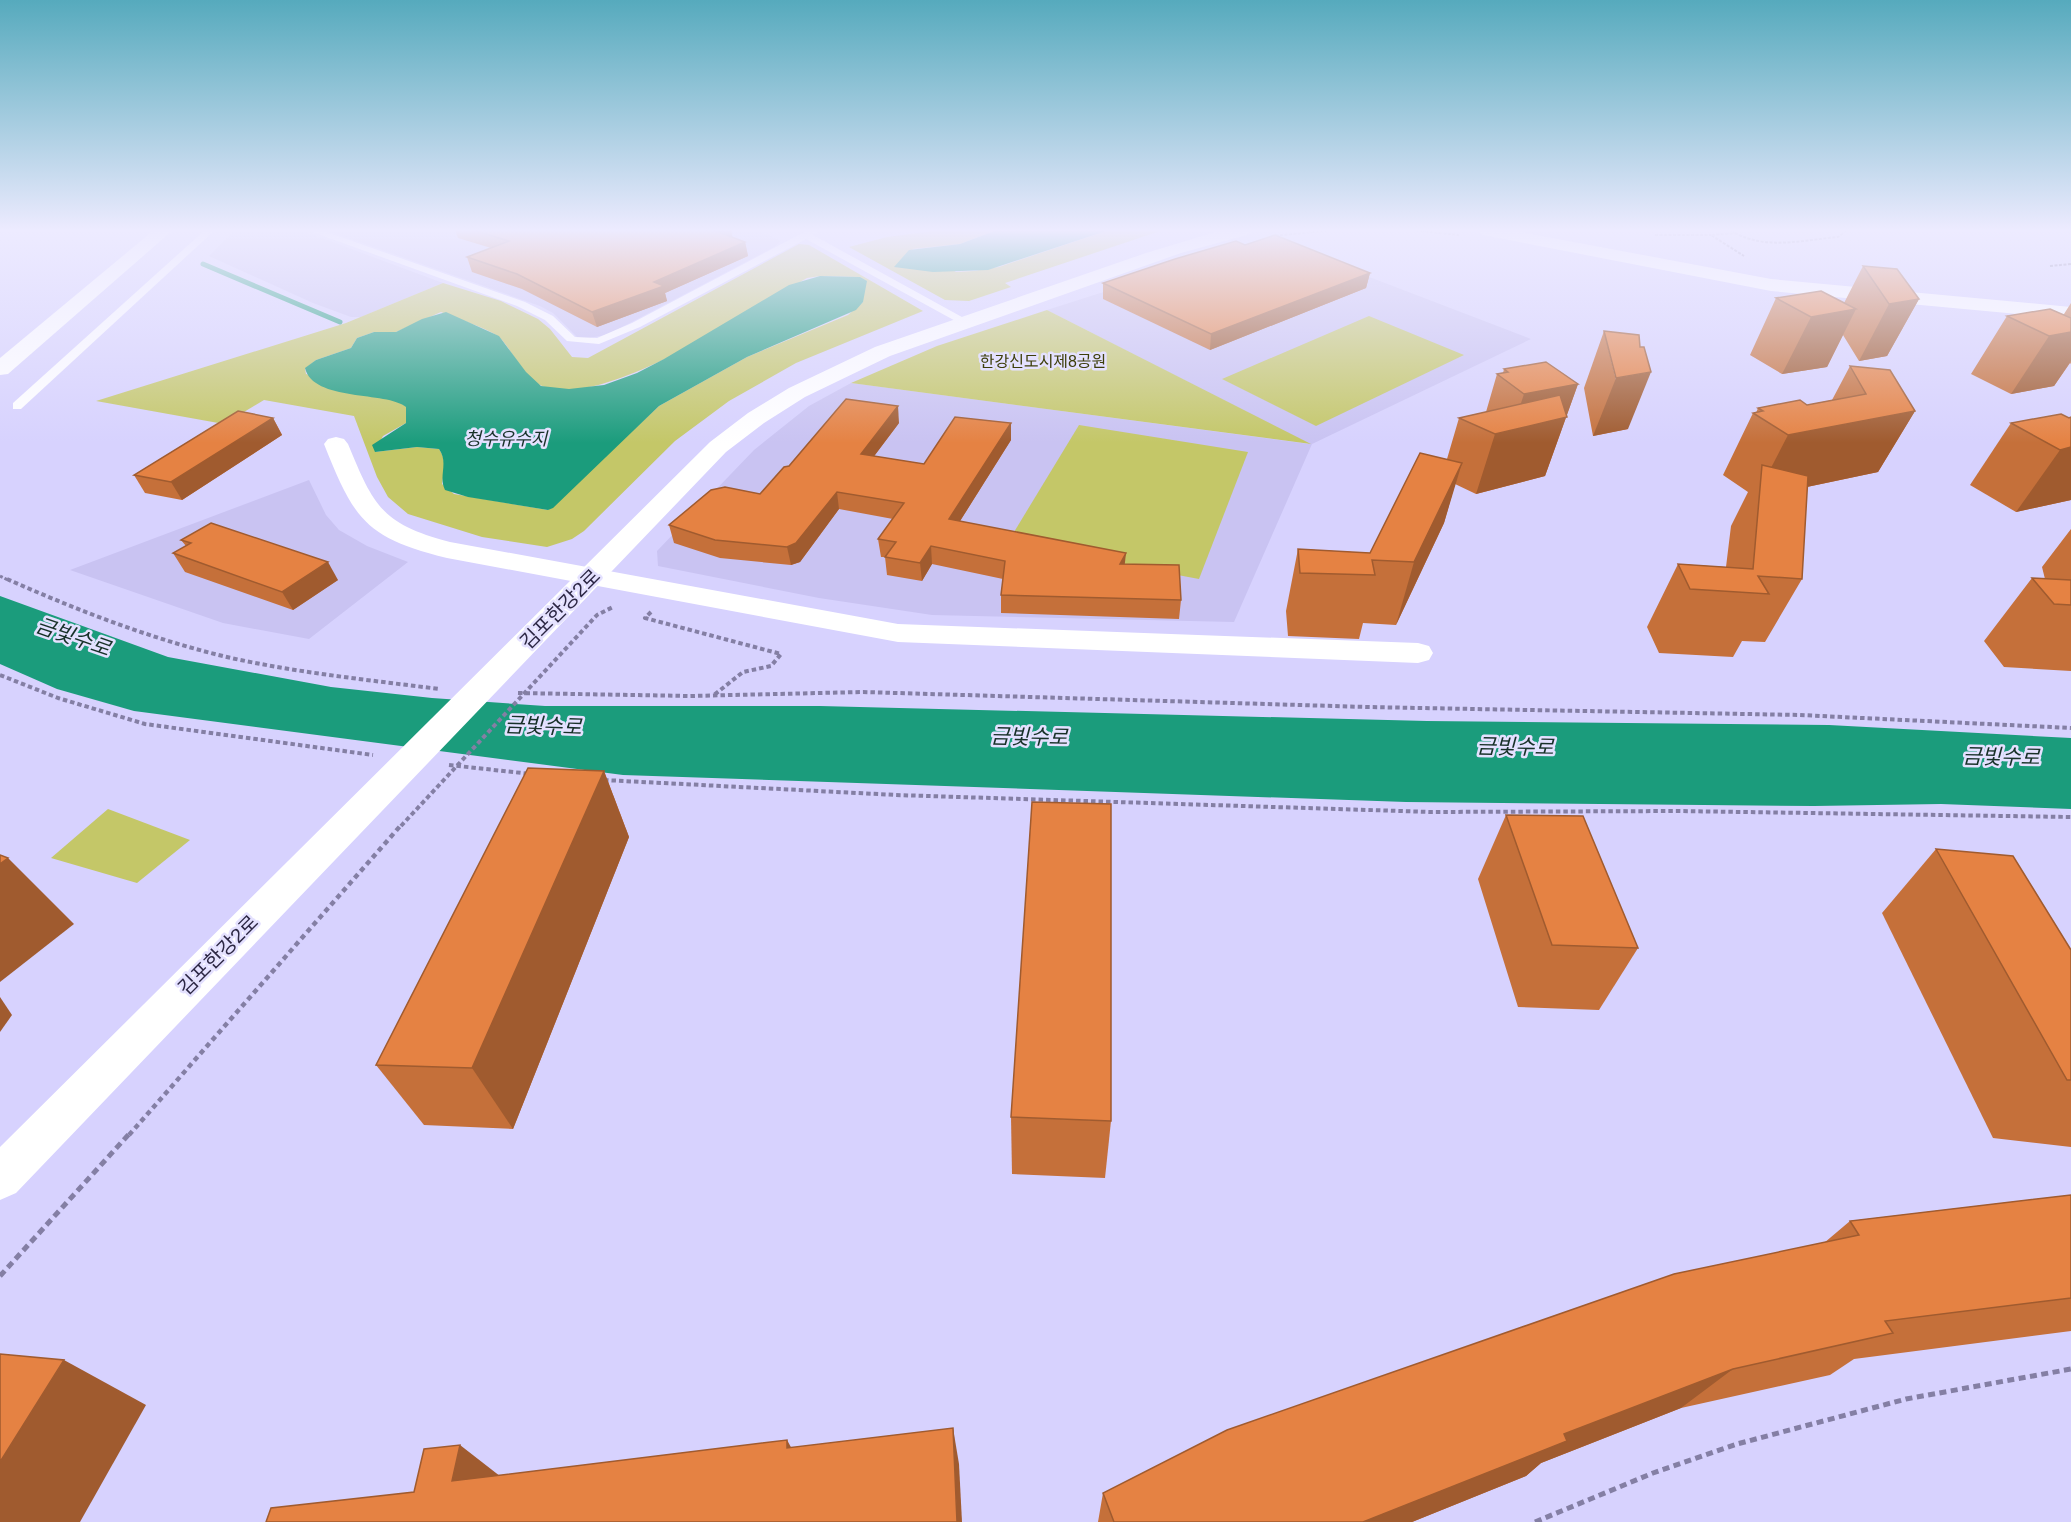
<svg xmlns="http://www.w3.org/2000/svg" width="2071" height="1522" font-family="Helvetica,'Noto Sans KR',sans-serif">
  <rect width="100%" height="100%" fill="#d7d2fe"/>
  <g fill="#c9c3f2">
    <path d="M235 230H300L443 283 361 317H351L313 303 209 256Z"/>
    <path d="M326 230H758L781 241 774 247 628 324 606 335 583 339 577 337 553 313 540 306Z"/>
    <path d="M1270 239 1531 339 1312 444 1234 622 932 615 819 598 658 566 657 551 754 450 809 406 851 383 1309 444 1047 310Z"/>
    <path d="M309 480 326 515 339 530 367 546 408 562 309 639 223 623 70 570Z"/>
  </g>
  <g fill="#c4c768" fill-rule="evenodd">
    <path d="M941 230H997L960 244 912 249 956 272 974 271 999 267 1109 230H1163L1005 283 1011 287 969 301 945 300 849 247 887 237Z"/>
    <path d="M799 244 809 245 923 311 796 363 729 401 675 441 584 531 572 539 547 547 482 537 408 514 388 497 377 477 354 416 264 400 224 424 96 401 346 323 443 283 501 301 538 319 550 329 572 357 588 358ZM820 276 860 277 863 302 848 315 747 357 659 406 548 510 454 494 442 484C444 471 447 460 439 449L417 447 375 452 383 436 406 423 407 407 395 400 306 374 305 369 316 360 351 348 357 338 374 332H396L441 312C456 319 489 328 500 338 514 352 522 378 542 386 601 412 753 309 807 278Z"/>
    <path d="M1047 310 1311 444 851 383 937 346Z"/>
    <path d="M1369 316 1464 355 1316 426 1222 379Z"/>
    <path d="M1079 425 1248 452 1199 579 1028 547 1014 532Z"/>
    <path d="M108 809 190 840 137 883 51 858Z"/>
  </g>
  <g fill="#1b9c7c">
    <path d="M997 230H1109L988 270 933 272 894 267 909 250 960 244Z"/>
    <path d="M820 276 860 277 867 281 863 302 856 310 747 357 659 406 553 508 548 510 468 497 445 490C438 476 449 463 439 449L417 447 375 452 372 445 406 423V407C387 391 313 402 305 368L316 360 351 348 357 338 374 332H396L422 319 446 312 499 336 526 372 541 386 569 389 604 385 637 373 664 359 789 285Z"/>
    <path d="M0 596 168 657 331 687 432 698 545 706H820L1427 721 1829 725 2071 738V809L1941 804 1814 806 1406 802 623 775 134 711 57 689 0 664Z"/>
  </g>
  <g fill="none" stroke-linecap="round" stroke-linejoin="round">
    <path stroke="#1b9c7c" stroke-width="5" d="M203 264 340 322"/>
    <g stroke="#847fa4" stroke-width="2" stroke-dasharray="3 1.5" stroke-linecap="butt">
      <path d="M1412 230 1459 235"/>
      <path d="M1729 230 1735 233 1711 235 1744 256"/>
      <path d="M1735 233C1767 250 1803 240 1838 237L1847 230"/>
      <path d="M1655 235H1711"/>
      <path d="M1271 236 1334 230"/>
      <path d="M2050 266 2071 264"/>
    </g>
    <path stroke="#847fa4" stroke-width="3" stroke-dasharray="3 2" stroke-linecap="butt" d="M0 576 10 581"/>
    <g stroke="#847fa4" stroke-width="4" stroke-dasharray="4.5 3" stroke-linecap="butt">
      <path d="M7 579C79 611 154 640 231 658 300 673 369 680 439 689"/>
      <path d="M651 612 645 618 781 654 771 666 743 672 714 695"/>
      <path d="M0 675 58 698 145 724 373 755"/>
      <path d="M518 693 690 696 863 692 1367 707 1800 715 2071 728"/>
      <path d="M449 765 531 774"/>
      <path d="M604 780 896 795 1432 812 1678 811 2071 817"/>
      <path d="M401 826 597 615 613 607"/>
    </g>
    <path stroke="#847fa4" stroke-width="4.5" stroke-dasharray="5 4" stroke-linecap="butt" d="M129 1135 402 824"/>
    <g stroke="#847fa4" stroke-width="5" stroke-dasharray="7 4.5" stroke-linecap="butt">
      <path d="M0 1276 130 1133"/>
      <path d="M1535 1522 1653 1473 1737 1444 1906 1399 2071 1369"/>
    </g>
    <g fill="#fff" fill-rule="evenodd">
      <path d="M205 230H215L21 409H13V403Z"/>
      <path d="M307 230H321L525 302 553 316 575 337 597 338 632 323 808 230H820L813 235 971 322 961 324 806 239 640 327 599 344 567 341 545 320 517 306Z"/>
    </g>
    <path fill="#fff" fill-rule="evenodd" d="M336 437 344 439 348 444C374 507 382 524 450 542L898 624 1418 643 1429 646 1433 653 1429 660 1418 663 898 642 447 558C366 538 354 520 324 444L328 439Z"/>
    <g fill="#fff" fill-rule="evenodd">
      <path d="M154 230H173L8 374 0 375V358Z"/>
      <path d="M1222 230H1253L1250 234 1181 253 890 356 805 397 764 423 726 452 16 1193 0 1200V1147L710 442 748 413 789 388 875 347 1146 253Z"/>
      <path d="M1474 230H1510L1771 279 2071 307V319L1771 291 1483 235Z"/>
    </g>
  </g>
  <g fill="#c5703a">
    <path d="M455 230H731L732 237 745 242 748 256 665 293 667 301 597 327 522 289 472 272 467 257 491 248 458 238Z"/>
    <path d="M1863 266 1919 299 1887 356 1859 361 1843 335 1827 367 1782 374 1750 355 1776 298 1844 303Z"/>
    <path d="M1370 273 1366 288 1210 350 1103 299V283Z"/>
    <path d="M2071 303V364L2070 363 2054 386 2011 394 1971 374 2007 316 2064 314Z"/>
    <path d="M1604 331 1628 429 1593 436 1584 388Z"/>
    <path d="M1850 366 1915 411 1878 472 1807 487 1802 579 1765 642 1742 641 1733 657 1659 653 1647 627 1678 564 1726 567 1731 526 1748 492 1723 475 1753 413H1756L1758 408 1807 405 1832 400Z"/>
    <path d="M1504 369 1578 384 1545 476 1476 494 1455 484 1444 523 1396 625 1363 623 1359 639 1288 636 1286 611 1298 549 1370 553 1447 459 1459 418 1486 412 1497 374 1503 373Z"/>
    <path d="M2071 417V500L2016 512 1970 485 2011 423Z"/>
    <path d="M273 418 282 435 182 500 145 493 134 475Z"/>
    <path d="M899 423 874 456 924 464 1011 423V440L960 521 1125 564 1181 600 1179 619 1001 613V595L1003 579 932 564 922 581 887 575 885 557H881L878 539 893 519 839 509 800 562 791 565 720 558 674 543 669 525 760 494 789 466Z"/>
    <path d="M2071 529V671L2004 667 1984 641 2032 578 2045 579 2042 567Z"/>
    <path d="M181 540 338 580 293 610 185 572 173 553 186 546Z"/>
    <path d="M604 771 629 837 513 1129 424 1125 376 1065Z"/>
    <path d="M1506 815 1638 948 1599 1010 1518 1007 1478 879Z"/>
    <path d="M1936 849 2071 950V1147L1993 1138 1882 913Z"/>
    <path d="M1011 1117 1111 1121 1105 1178 1012 1174Z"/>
    <path d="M2071 1195V1331L1854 1359 1830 1375 1681 1408 1541 1463 1526 1476 1412 1522H1098L1103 1493 1824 1243 1850 1221Z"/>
  </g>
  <g fill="#a05b2f">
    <path d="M720 230H731L733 240 716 231Z"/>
    <path d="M745 242 748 256 665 293 667 301 597 327 592 312 654 282Z"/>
    <path d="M1370 273 1366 288 1210 350 1211 334Z"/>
    <path d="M1919 299 1887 356 1859 361 1889 304Z"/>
    <path d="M1856 309 1827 367 1782 374 1811 317Z"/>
    <path d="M2071 332V361L2054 386 2011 394 2049 336Z"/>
    <path d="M1651 372 1628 429 1593 436 1616 378Z"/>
    <path d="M1578 384 1545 476 1476 494 1495 434 1512 430 1524 394Z"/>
    <path d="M898 406 899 423 863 471 861 454Z"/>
    <path d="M1915 411 1878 472 1759 497 1760 489 1788 435Z"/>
    <path d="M273 418 282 435 182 500 171 482Z"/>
    <path d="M1011 423V440L950 537 949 519Z"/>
    <path d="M2071 447V500L2016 512 2060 450Z"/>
    <path d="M1462 463 1444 523 1396 625 1414 562Z"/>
    <path d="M837 492 839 509 800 562 791 565 787 547Z"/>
    <path d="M931 546 932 564 922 581 920 563Z"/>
    <path d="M1126 553 1124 571 1120 564Z"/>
    <path d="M328 562 338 580 293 610 282 592Z"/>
    <path d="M604 771 629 837 513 1129 472 1068Z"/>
    <path d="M8 858 74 924 0 982V864Z"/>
    <path d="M0 997 12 1015 0 1032Z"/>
    <path d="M64 1360 146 1405 80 1522H0V1462Z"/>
    <path d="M1733 1369 1681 1408 1541 1463 1526 1476 1412 1522H1363L1564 1434Z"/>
    <path d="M953 1428 959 1464 962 1522H957Z"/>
    <path d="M787 1440 807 1476 787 1448Z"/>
    <path d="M460 1445 505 1480 452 1481Z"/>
  </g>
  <g fill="#e58243" stroke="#a05b2f" stroke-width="1.5">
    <path d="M473 230H720L716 231 745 242 654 282 664 286 592 312 517 274 467 257 509 241Z"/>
    <path d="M1275 235 1370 273 1211 334 1103 283 1175 259 1236 241 1245 245Z"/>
    <path d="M1863 266 1897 269 1919 299 1889 304Z"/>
    <path d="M1821 291 1856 309 1811 317 1776 298Z"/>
    <path d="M2050 309 2071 318V332L2049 336 2007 316Z"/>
    <path d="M1604 331 1639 335 1640 347H1644L1651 372 1616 378Z"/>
    <path d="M1546 362 1578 384 1524 394 1497 374 1508 372 1504 369Z"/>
    <path d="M1850 366 1890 370 1915 411 1788 435 1753 413 1763 411 1758 408 1800 400 1807 405 1866 394Z"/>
    <path d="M1560 395 1567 417 1495 434 1459 418Z"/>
    <path d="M846 399 898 406 861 454 924 464 955 417 1011 423 949 519 1126 553 1120 564 1179 565 1181 600 1001 595 1005 561 931 546 920 563 885 557 896 542 878 539 904 503 837 492 796 543 787 547 715 540 669 525 711 490 725 487 760 494 784 467 789 466Z"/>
    <path d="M238 411 273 418 171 482 134 475Z"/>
    <path d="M2061 414 2069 418 2071 417V447L2060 450 2011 423Z"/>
    <path d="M1420 453 1462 463 1414 562 1372 560 1375 575 1300 573 1298 549 1370 553Z"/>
    <path d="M1762 465 1808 476 1802 579 1758 576 1769 594 1690 589 1678 564 1753 569Z"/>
    <path d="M211 523 328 562 282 592 173 553 191 543 181 540Z"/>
    <path d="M2032 578 2071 580V605L2054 604Z"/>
    <path d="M528 768 604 771 472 1068 376 1065Z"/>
    <path d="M1032 802 1111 804V1121L1011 1117Z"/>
    <path d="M1506 815 1583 816 1638 948 1552 945Z"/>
    <path d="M1936 849 2013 856 2071 950V1080H2067Z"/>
    <path d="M0 855 8 858 0 864Z"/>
    <path d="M2071 1195V1298L1885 1321 1893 1333 1733 1369 1564 1434 1567 1441 1363 1522H1114L1103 1493 1227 1430 1674 1274 1859 1235 1850 1221Z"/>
    <path d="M0 1354 64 1360 0 1462Z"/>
    <path d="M953 1428 957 1522H266L271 1508 414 1492 424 1449 460 1445 452 1481 787 1440V1448Z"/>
  </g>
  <linearGradient id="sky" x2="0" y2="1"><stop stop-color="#56aabd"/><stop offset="0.52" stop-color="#edebff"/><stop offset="1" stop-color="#edebff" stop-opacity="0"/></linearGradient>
  <rect width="2071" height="443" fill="url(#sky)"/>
  <g text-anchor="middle" stroke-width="5" stroke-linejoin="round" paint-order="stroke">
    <g font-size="16" fill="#3d3e0a" stroke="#e4e1ff">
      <text x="1043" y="367">한강신도시제8공원</text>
    </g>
    <g font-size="18" font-style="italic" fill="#183129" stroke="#e4e1ff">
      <text x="506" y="445">청수유수지</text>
    </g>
    <g font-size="20" fill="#2c2744" stroke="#e4e1ff">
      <text transform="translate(560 609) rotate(-45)" y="7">김포한강2로</text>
      <text transform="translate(218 955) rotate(-45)" y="7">김포한강2로</text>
    </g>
    <g font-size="21" font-style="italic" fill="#183129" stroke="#e4e1ff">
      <text transform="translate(73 637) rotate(19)" y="7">금빛수로</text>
      <text transform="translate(543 726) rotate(2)" y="7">금빛수로</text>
      <text transform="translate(1029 737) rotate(1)" y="7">금빛수로</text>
      <text transform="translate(1515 747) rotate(1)" y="7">금빛수로</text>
      <text transform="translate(2001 757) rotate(1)" y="7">금빛수로</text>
    </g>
  </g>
</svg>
